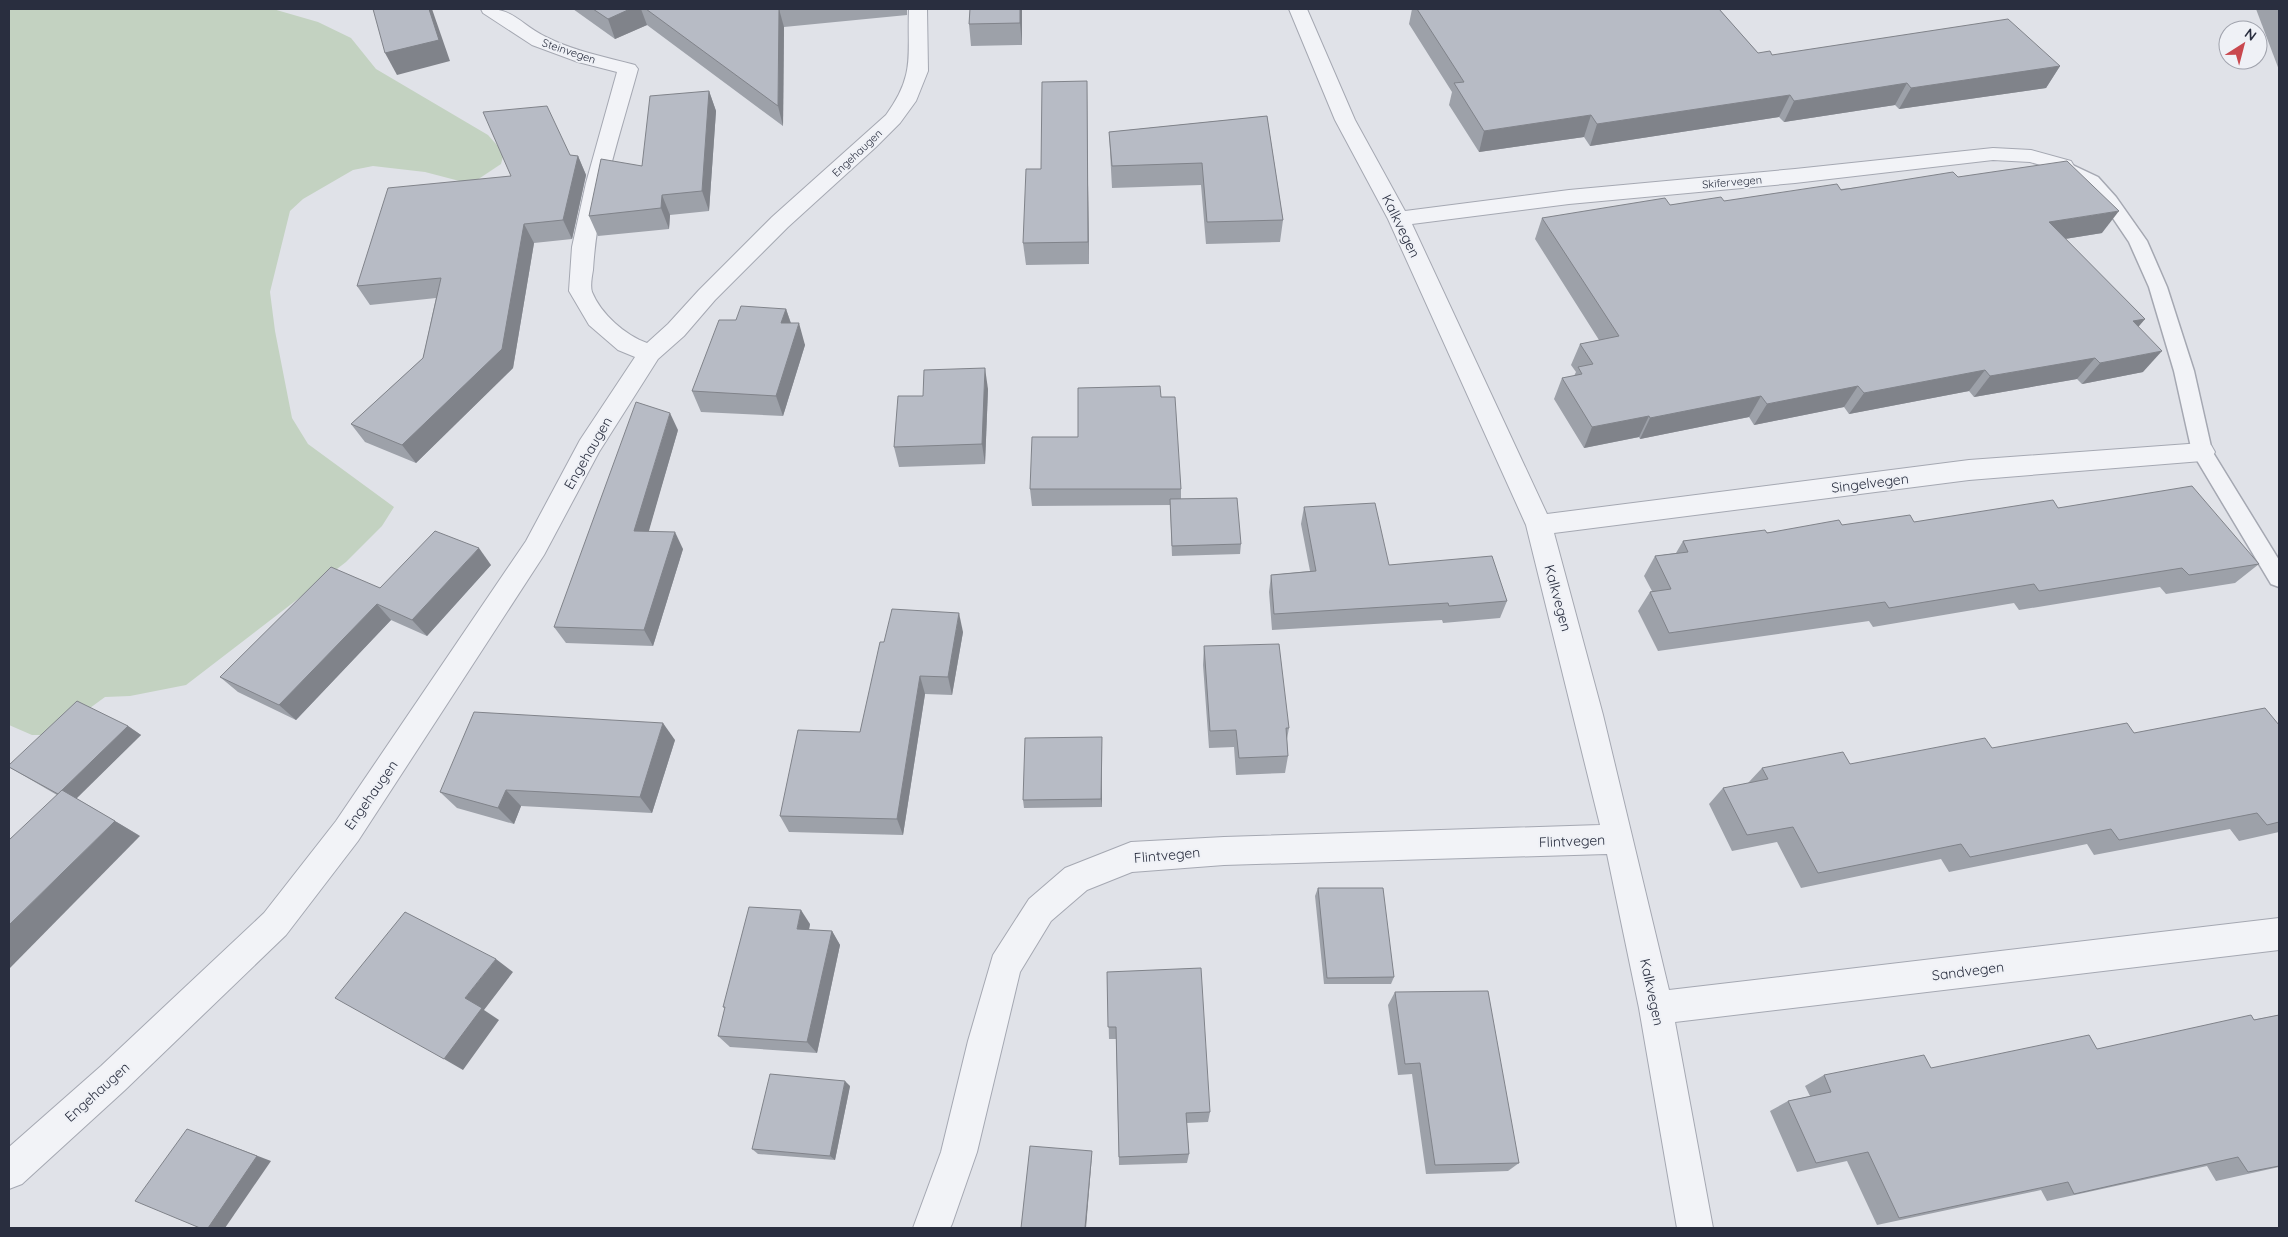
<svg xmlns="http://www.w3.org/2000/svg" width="2288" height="1237" font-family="Quicksand,sans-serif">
  <rect width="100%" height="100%" fill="#e0e2e8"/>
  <path fill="#c3d2c1" d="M9 9H273L318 22 351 38 376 69 488 135 504 153 501 164 471 184 425 172 373 166 353 170 303 199 290 211 270 292 275 331 292 418 308 444 394 507 382 526 346 562 186 685 130 696 105 697 53 735H32L9 725Z"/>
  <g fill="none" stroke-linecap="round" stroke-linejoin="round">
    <g stroke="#a5a8b2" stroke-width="3">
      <path id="lane" d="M2064 161 2098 177 2116 197 2147 241 2167 287 2194 371 2212 451 2279 560V587L2271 584 2192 452 2174 371 2149 287 2129 242 2104 205 2086 185 2058 170 2056 166 2058 162Z"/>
    </g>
    <g stroke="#a5a8b2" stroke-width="2">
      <g id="street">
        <path d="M481 9C514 7 519 24 546 37 574 51 605 57 635 65L638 69C620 135 597 201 593 270 592 276 590 286 592 292 601 314 625 335 647 343L668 324 699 290 772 217 886 115C916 74 907 55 909 9H927L928 71 916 101 900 123 876 147 788 227 715 300 684 336 658 359 599 452 544 555 358 841 286 935 125 1090 22 1184 9 1189V1147L101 1066 264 913 336 821 526 541 580 440 635 357 618 350 589 325 569 291 572 247 586 183 617 72 578 62 532 45 483 13Z"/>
        <path d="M1289 9H1307L1355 120 1405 211 1569 190 1795 169 1993 148 2031 150 2071 161 2074 166 2071 171 2064 172 2030 162 1993 160 1795 183 1569 204 1412 224 1547 514 1969 460 2202 443 2211 445 2215 452 2211 459 2202 461 1969 480 1554 533 1603 715 1669 990 2279 918V950L1675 1022 1713 1228H1677L1639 1008 1607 854 1224 865 1132 872 1087 890 1051 921 1020 972 977 1152 952 1224 950 1228H913L941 1152 968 1041 993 955 1029 899 1065 868 1131 842 1224 837 1600 825 1526 525 1388 219 1335 120Z"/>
      </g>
    </g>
    <use href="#lane" fill="#f2f3f7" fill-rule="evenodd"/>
    <use href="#street" fill="#f2f3f7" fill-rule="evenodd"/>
  </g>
  <g fill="#9da1a9">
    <path d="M573 9H907V15L784 27 783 126 647 25 615 39Z"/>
    <path d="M970 9H1022V45L971 46 969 24Z"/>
    <path d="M1412 9H1719L1758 53 1772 55 2060 66 2046 88 1899 109 1895 105 1784 122 1779 117 1590 146 1584 137 1479 152 1449 105 1452 92 1409 24Z"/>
    <path d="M2256 9H2279V70Z"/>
    <path d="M709 91 716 111 709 211 670 215 669 229 598 236 589 216 642 166Z"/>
    <path d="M1087 103 1089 264 1026 265 1023 243 1041 169Z"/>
    <path d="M1267 116 1283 220 1280 242 1206 244 1201 185 1112 188 1109 132Z"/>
    <path d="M570 155 578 156 586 175 572 239 534 243 513 368 416 463 365 442 351 424 423 358 436 298 370 305 357 286 511 176Z"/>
    <path d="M1958 177 2102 233 2065 239 2145 319 2138 327 2143 372 2082 384 2077 379 1974 397 1969 391 1849 414 1844 407 1754 425 1749 417 1640 439 1639 437 1584 448 1554 399 1562 378 1574 376 1576 372 1571 365 1580 344 1599 340 1535 239 1542 218 1670 205 1724 201Z"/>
    <path d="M786 309 791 323 805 345 783 416 701 412 692 391 736 320Z"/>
    <path d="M988 389 985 464 899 467 894 447 923 396Z"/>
    <path d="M1161 397 1181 489V499L1241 544 1240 554 1172 556 1170 505 1032 506 1030 489 1078 437Z"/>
    <path d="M678 430 648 532 683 549 653 646 566 643 554 627Z"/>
    <path d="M1304 507 1389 565 1507 601 1500 618 1443 623 1442 620 1272 630 1269 592 1271 575 1310 571 1301 524Z"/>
    <path d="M2058 508 2259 564 2235 583 2166 594 2160 587 2019 610 2014 603 1873 627 1869 621 1658 651 1638 611 1650 592 1652 591 1644 576 1655 556 1676 553 1683 541 1842 525 1914 522Z"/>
    <path d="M491 565 427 636 391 620 296 720 238 692 220 677 380 588Z"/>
    <path d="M963 632 952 695 925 694 903 835 789 832 780 816 860 732 884 642Z"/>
    <path d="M1204 646 1289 728 1287 739 1288 756 1285 773 1236 775 1234 747 1209 748 1203 665Z"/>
    <path d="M2279 725V832L2239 841 2230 829 2094 855 2087 844 1949 872 1941 859 1801 888 1777 842 1732 851 1709 804 1723 788 1748 783 1762 768 1850 764 2134 733Z"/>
    <path d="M128 726 141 735 76 798 140 836 57 795 9 767Z"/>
    <path d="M675 740 652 813 521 806 514 824 457 808 440 792Z"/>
    <path d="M1102 746V807L1024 808 1023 800Z"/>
    <path d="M1318 888 1394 977 1391 984H1324L1315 896Z"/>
    <path d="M810 924 809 930 832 931 840 945 817 1053 730 1047 718 1036 725 1008 723 1007Z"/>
    <path d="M1107 972 1210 1112 1208 1122 1187 1123 1189 1154 1187 1163 1119 1165 1116 1039H1109Z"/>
    <path d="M1395 992 1519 1163 1508 1171 1426 1174 1412 1074 1398 1075 1388 1005Z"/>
    <path d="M2279 1015V1167L2216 1181 2207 1166 2047 1201 2041 1190 1877 1225 1847 1161 1797 1172 1770 1111 1788 1101 1810 1096 1805 1086 1824 1075 1931 1068 2097 1049Z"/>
    <path d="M850 1086 835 1160 758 1154 752 1149Z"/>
  </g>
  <g fill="#80838a">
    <path d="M429 9H432L450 61 397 75 385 53Z"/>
    <path d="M630 9H641L647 25 615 39 608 19Z"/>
    <path d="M779 9 784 27 783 126 778 106Z"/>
    <path d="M1020 9H1022V45L1020 23Z"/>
    <path d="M2060 66 2046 88 1899 109 1911 88Z"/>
    <path d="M1087 81V103L1089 264 1088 242Z"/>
    <path d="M1907 83 1895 105 1784 122 1794 101Z"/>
    <path d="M709 91 716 111 709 211 702 191Z"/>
    <path d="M1790 95 1779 117 1590 146 1597 124Z"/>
    <path d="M1591 115 1584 137 1479 152 1484 131Z"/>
    <path d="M578 156 586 175 572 239 563 220Z"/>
    <path d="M662 195 670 215 669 229 661 208Z"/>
    <path d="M2119 211 2102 233 2033 244 2049 222Z"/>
    <path d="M524 224 534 243 513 368 416 463 402 445Z"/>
    <path d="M786 309 793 330 781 323Z"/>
    <path d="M2145 319 2126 341 2133 321Z"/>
    <path d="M799 323 805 345 783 416 776 396Z"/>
    <path d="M2162 351 2143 372 2082 384 2100 363Z"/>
    <path d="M2095 358 2077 379 1974 397 1990 376Z"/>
    <path d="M985 368 988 389 985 464 982 444Z"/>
    <path d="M1985 370 1969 391 1849 414 1864 393Z"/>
    <path d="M1858 386 1844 407 1754 425 1767 404Z"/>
    <path d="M1761 396 1749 417 1640 439 1650 418Z"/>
    <path d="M670 413 678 430 644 548 634 531Z"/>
    <path d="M1649 416 1639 437 1584 448 1592 427Z"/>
    <path d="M675 532 683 549 653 646 644 630Z"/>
    <path d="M479 548 491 565 427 636 412 620Z"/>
    <path d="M377 604 391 620 296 720 279 705Z"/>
    <path d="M959 613 963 632 952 695 948 677Z"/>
    <path d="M920 676 925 694 903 835 897 819Z"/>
    <path d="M663 723 675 740 652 813 640 797Z"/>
    <path d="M128 726 141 735 72 803 58 794Z"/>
    <path d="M1102 737V807L1101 799Z"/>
    <path d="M506 790 521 806 514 824 498 808Z"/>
    <path d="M115 821 140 836 9 969V925Z"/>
    <path d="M801 910 810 924 806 943 797 929Z"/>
    <path d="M832 931 840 945 817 1053 807 1042Z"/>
    <path d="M496 959 513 972 484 1010 499 1020 463 1070 444 1059 465 998Z"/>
    <path d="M845 1081 850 1086 835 1160 830 1156Z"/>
    <path d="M187 1129 271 1161 225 1228H208Z"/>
    <path d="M1092 1151V1155L1086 1228H1085Z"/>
  </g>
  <g fill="#b7bbc5" stroke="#80838a">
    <path d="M373 9H429L439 40 385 53Z"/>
    <path d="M593 9H630L608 19Z"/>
    <path d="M646 9H779L778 106Z"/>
    <path d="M970 9H1020V23L969 24Z"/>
    <path d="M1417 9H1719L1758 53 1770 51 1772 55 2008 19 2060 66 1911 88 1907 83 1794 101 1790 95 1597 124 1591 115 1484 131 1454 83 1464 82Z"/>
    <path d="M1087 81 1088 242 1023 243 1026 169H1041L1042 82Z"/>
    <path d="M709 91 702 191 662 195 661 208 589 216 601 159 642 166 650 96Z"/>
    <path d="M547 106 570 155 578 156 563 220 524 224 502 349 402 445 351 424 423 358 441 278 357 286 388 188 511 176 483 112Z"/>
    <path d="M1267 116 1283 220 1207 222 1202 163 1112 166 1109 132Z"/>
    <path d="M2067 161 2119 211 2049 222 2145 319 2133 321 2162 351 2100 363 2095 358 1990 376 1985 370 1864 393 1858 386 1767 404 1761 396 1650 418 1649 416 1592 427 1562 378 1582 374 1578 367 1593 364 1580 344 1619 336 1542 218 1665 198 1670 205 1721 197 1724 201 1837 184 1841 190 1953 172 1958 177Z"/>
    <path d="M741 306 786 309 781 323H799L776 396 692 391 719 320H736Z"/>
    <path d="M985 368 982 444 894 447 898 396H923L924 370Z"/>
    <path d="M1160 386 1161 397H1175L1181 489H1030L1032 437H1078V388Z"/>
    <path d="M636 402 670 413 634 531 675 532 644 630 554 627Z"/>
    <path d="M2192 486 2259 564 2189 575 2182 568 2039 591 2034 584 1889 608 1885 602 1669 633 1650 592 1671 589 1655 556 1688 552 1683 541 1765 530 1767 533 1839 520 1842 525 1910 515 1914 522 2053 500 2058 508Z"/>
    <path d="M1237 498 1241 544 1172 546 1170 499Z"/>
    <path d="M1375 503 1389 565 1492 556 1507 601 1449 606 1448 603 1274 614 1271 575 1316 571 1304 507Z"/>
    <path d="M435 531 479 548 412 620 377 604 279 705 220 677 331 567 380 588Z"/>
    <path d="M892 609 959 613 948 677 920 676 897 819 780 816 798 730 860 732 880 642H884Z"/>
    <path d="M1279 644 1289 728H1286L1288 756 1239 758 1236 730 1210 731 1204 646Z"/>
    <path d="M77 701 128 726 58 794 9 767V765Z"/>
    <path d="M2265 708 2279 725V822L2267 825 2257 813 2119 840 2111 829 1970 857 1961 844 1818 873 1793 827 1747 835 1723 788 1768 779 1762 768 1843 752 1850 764 1985 738 1992 748 2127 723 2134 733Z"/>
    <path d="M474 712 663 723 640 797 506 790 498 808 440 792Z"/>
    <path d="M1102 737 1101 799 1023 800 1025 738Z"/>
    <path d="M62 790 115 821 9 925V840Z"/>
    <path d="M1318 888H1383L1394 977 1327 978Z"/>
    <path d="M749 907 801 910 797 929 832 931 807 1042 718 1036 725 1007H723Z"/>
    <path d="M405 912 496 959 465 998 482 1008 444 1059 335 998Z"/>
    <path d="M1201 968 1210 1112 1186 1113 1189 1154 1119 1157 1116 1027H1108L1107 972Z"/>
    <path d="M1488 991 1519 1163 1435 1165 1420 1063 1405 1064 1395 992Z"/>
    <path d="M2251 1015 2254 1020 2279 1015V1166L2248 1172 2238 1157 2074 1194 2068 1182 1899 1218 1868 1152 1816 1163 1788 1101 1831 1092 1824 1075 1924 1055 1931 1068 2089 1035 2097 1049Z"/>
    <path d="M770 1074 845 1081 830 1156 752 1149Z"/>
    <path d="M187 1129 257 1156 208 1228H200L135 1201Z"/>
    <path d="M1030 1146 1092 1151 1085 1228H1021Z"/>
  </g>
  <g text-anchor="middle" stroke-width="4" stroke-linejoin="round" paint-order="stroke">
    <g font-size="11" fill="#292e3f" stroke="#eff1f6">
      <text transform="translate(569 51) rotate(19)" y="4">Steinvegen</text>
      <text transform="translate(857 153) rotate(-43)" y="4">Engehaugen</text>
      <text transform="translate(1732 182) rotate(-5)" y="4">Skifervegen</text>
    </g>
    <g font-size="14" fill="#292e3f" stroke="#eff1f6">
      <text transform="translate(1401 226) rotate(64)" y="5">Kalkvegen</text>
      <text transform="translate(588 453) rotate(-60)" y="5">Engehaugen</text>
      <text transform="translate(1870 483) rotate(-7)" y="5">Singelvegen</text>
      <text transform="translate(1558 598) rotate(75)" y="5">Kalkvegen</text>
      <text transform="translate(371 795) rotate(-55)" y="5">Engehaugen</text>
      <text transform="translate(1572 841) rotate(-2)" y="5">Flintvegen</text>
      <text transform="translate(1167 855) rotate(-5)" y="5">Flintvegen</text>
      <text transform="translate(1968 971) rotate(-7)" y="5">Sandvegen</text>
      <text transform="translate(1652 992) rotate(78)" y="5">Kalkvegen</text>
      <text transform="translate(97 1092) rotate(-42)" y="5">Engehaugen</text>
    </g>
  </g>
  <rect width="2288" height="1237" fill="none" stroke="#292e3f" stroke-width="20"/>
  <g transform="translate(2243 45) rotate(36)"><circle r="24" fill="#eff1f6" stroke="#a0a3ad"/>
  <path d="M0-4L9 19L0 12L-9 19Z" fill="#c9484e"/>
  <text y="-8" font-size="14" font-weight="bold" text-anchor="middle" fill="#292e3f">N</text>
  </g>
</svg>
